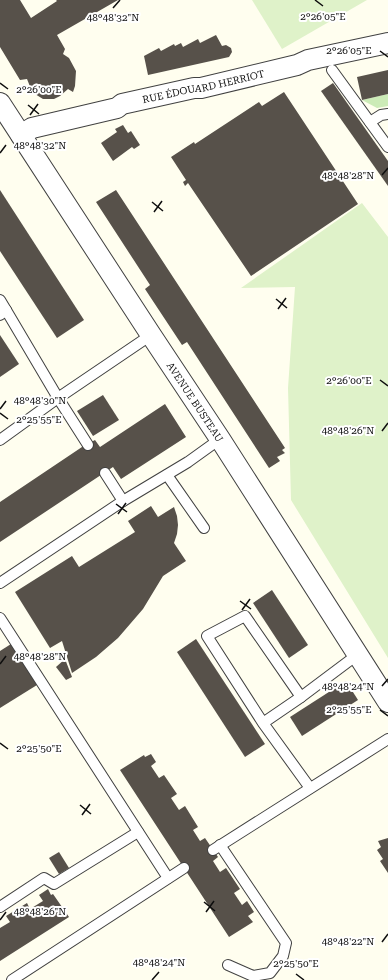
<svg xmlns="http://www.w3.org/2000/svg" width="388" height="980" font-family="'Roboto Serif',serif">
  <rect width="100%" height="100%" fill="#fffeef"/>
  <path fill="#ccebb7" d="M388 94V106L377 108 362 100Z"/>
  <g fill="#dff2c9">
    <path d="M252 0H367L282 49Z"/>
    <path d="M362 203 388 237V658L291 500 288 388 295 287 241 288Z"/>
  </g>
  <g fill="#57514a">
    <path d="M0 0H20L31 18 57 1 56 0H118L57 35 65 49 63 54 69 58 76 71 75 86 73 92 68 89 60 96 54 99H43L35 94 31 89 27 79 20 80 0 47Z"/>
    <path d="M216 35 222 46 226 45 231 48 232 52 229 57 148 75 144 56 159 48 161 51 174 44 175 46 181 43 183 47 198 39 200 43Z"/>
    <path d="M388 70V94L362 100 357 77Z"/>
    <path d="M333 83 388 161V186L321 91Z"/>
    <path d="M284 92 358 204 251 276 188 183 185 186 183 182 186 180 171 157 194 142 195 144 259 102 262 106Z"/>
    <path d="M123 125 128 133 131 131 140 145 134 149 132 147 113 161 101 143 117 132 115 129Z"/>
    <path d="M0 190 84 320 57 338 0 251Z"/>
    <path d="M116 190 285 448 282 450 285 453 277 457 280 461 269 468 187 342 182 345 145 289 150 285 96 202Z"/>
    <path d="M0 335 19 364 0 377Z"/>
    <path d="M103 395 119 420 93 436 77 411Z"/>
    <path d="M165 404 186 437 121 479 113 467 0 542V502L82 447 95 440 100 447Z"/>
    <path d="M151 506 158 517 174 507 177 516 178 525 177 534 174 543 186 561 163 576 143 609 118 638 96 657 72 673 62 641 50 648 15 592 72 556 79 567 135 532 128 521Z"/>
    <path d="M272 590 308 645 289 658 253 603Z"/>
    <path d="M196 639 265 744 245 757 177 652Z"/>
    <path d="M11 644 37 685 0 708V651Z"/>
    <path d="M65 659 72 677 66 680 56 667Z"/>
    <path d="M346 681 358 700 302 736 290 717Z"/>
    <path d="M151 754 156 762 151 766 159 778 164 775 177 794 171 798 179 810 185 806 198 827 193 830 200 841 205 838 218 857 213 861 220 872 226 868 240 889 234 893 242 905 247 901 254 912 248 916 253 922 229 937 120 770 144 755 145 757Z"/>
    <path d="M388 838V873L380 861 383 859 377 850 381 847 378 841Z"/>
    <path d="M59 852 69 868 59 874 49 858Z"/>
    <path d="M48 889 51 895 53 894 69 917 0 961V928L10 922 6 916 27 903 30 909 43 901 39 895Z"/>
  </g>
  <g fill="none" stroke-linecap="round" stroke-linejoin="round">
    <g stroke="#414141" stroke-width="12">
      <g id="service">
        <path d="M332 70 388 147"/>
        <path d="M370 122 381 115 388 114"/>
        <path d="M0 300 6 310"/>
        <path d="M0 315 6 310 58 398 0 440"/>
        <path d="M88 445 58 398 151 335"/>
        <path d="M105 473 123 501"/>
        <path d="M167 475 204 528"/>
        <path d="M0 583 123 501 188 462 220 439"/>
        <path d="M0 618 168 878"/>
        <path d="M301 697 357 655"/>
        <path d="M263 723 301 697 245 616 207 636 263 723 310 788"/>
        <path d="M220 845 286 943 283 956 270 973 253 976 228 965"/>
        <path d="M213 850 388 739"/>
        <path d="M0 907 44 878 54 884 138 832"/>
        <path d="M12 980 184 868"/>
      </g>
    </g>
    <g stroke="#414141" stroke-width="22">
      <g id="minor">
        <path id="s1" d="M0 103 151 335 220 439 388 702"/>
        <path id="s2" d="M21 135 32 128 117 108 122 104 194 88H201L297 65 308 60 388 43"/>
      </g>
    </g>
    <use href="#service" stroke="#fff" stroke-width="10"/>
    <use href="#minor" stroke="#fff" stroke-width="20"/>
  </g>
  <path fill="none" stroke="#0e0e0e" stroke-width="1.5" d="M315 0 323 6M113 8 120 0M380 51 388 57M0 83 8 89M28 105 39 114M30 115 38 104M0 153 6 145M382 175 388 168M152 202 163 211M154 212 162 201M276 299 287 308M278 309 286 298M380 380 388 386M0 409 6 401M0 413 8 419M382 431 388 423M116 504 127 512M118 514 126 503M240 601 251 609M242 610 250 599M0 664 6 656M382 686 388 679M380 710 388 716M0 743 8 749M80 805 91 814M82 815 90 804M204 902 215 911M206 912 214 901M0 920 6 912M382 942 388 934M296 974 304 980M152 980 159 972"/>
  <g text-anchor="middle" stroke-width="4" stroke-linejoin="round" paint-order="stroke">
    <g font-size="10" fill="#0e0e0e" stroke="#fff">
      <text dy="4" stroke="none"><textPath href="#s2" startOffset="190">RUE ÉDOUARD HERRIOT</textPath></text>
      <text dy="4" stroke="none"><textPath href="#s1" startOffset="357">AVENUE BUSTEAU</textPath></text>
    </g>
  </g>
  <g font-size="10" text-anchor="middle" fill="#0e0e0e" stroke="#fff" stroke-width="4" stroke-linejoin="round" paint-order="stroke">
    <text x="323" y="20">2°26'05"E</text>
    <text x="113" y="21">48°48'32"N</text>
    <text x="349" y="54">2°26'05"E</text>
    <text x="39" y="93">2°26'00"E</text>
    <text x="40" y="149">48°48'32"N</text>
    <text x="348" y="179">48°48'28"N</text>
    <text x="349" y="384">2°26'00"E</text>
    <text x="40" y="404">48°48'30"N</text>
    <text x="39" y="423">2°25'55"E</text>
    <text x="348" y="434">48°48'26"N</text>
    <text x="40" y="660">48°48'28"N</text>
    <text x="348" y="690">48°48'24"N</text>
    <text x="349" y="713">2°25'55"E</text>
    <text x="39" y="752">2°25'50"E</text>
    <text x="40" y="915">48°48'26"N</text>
    <text x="348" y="945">48°48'22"N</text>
    <text x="159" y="966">48°48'24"N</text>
    <text x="296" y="967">2°25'50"E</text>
  </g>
</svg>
